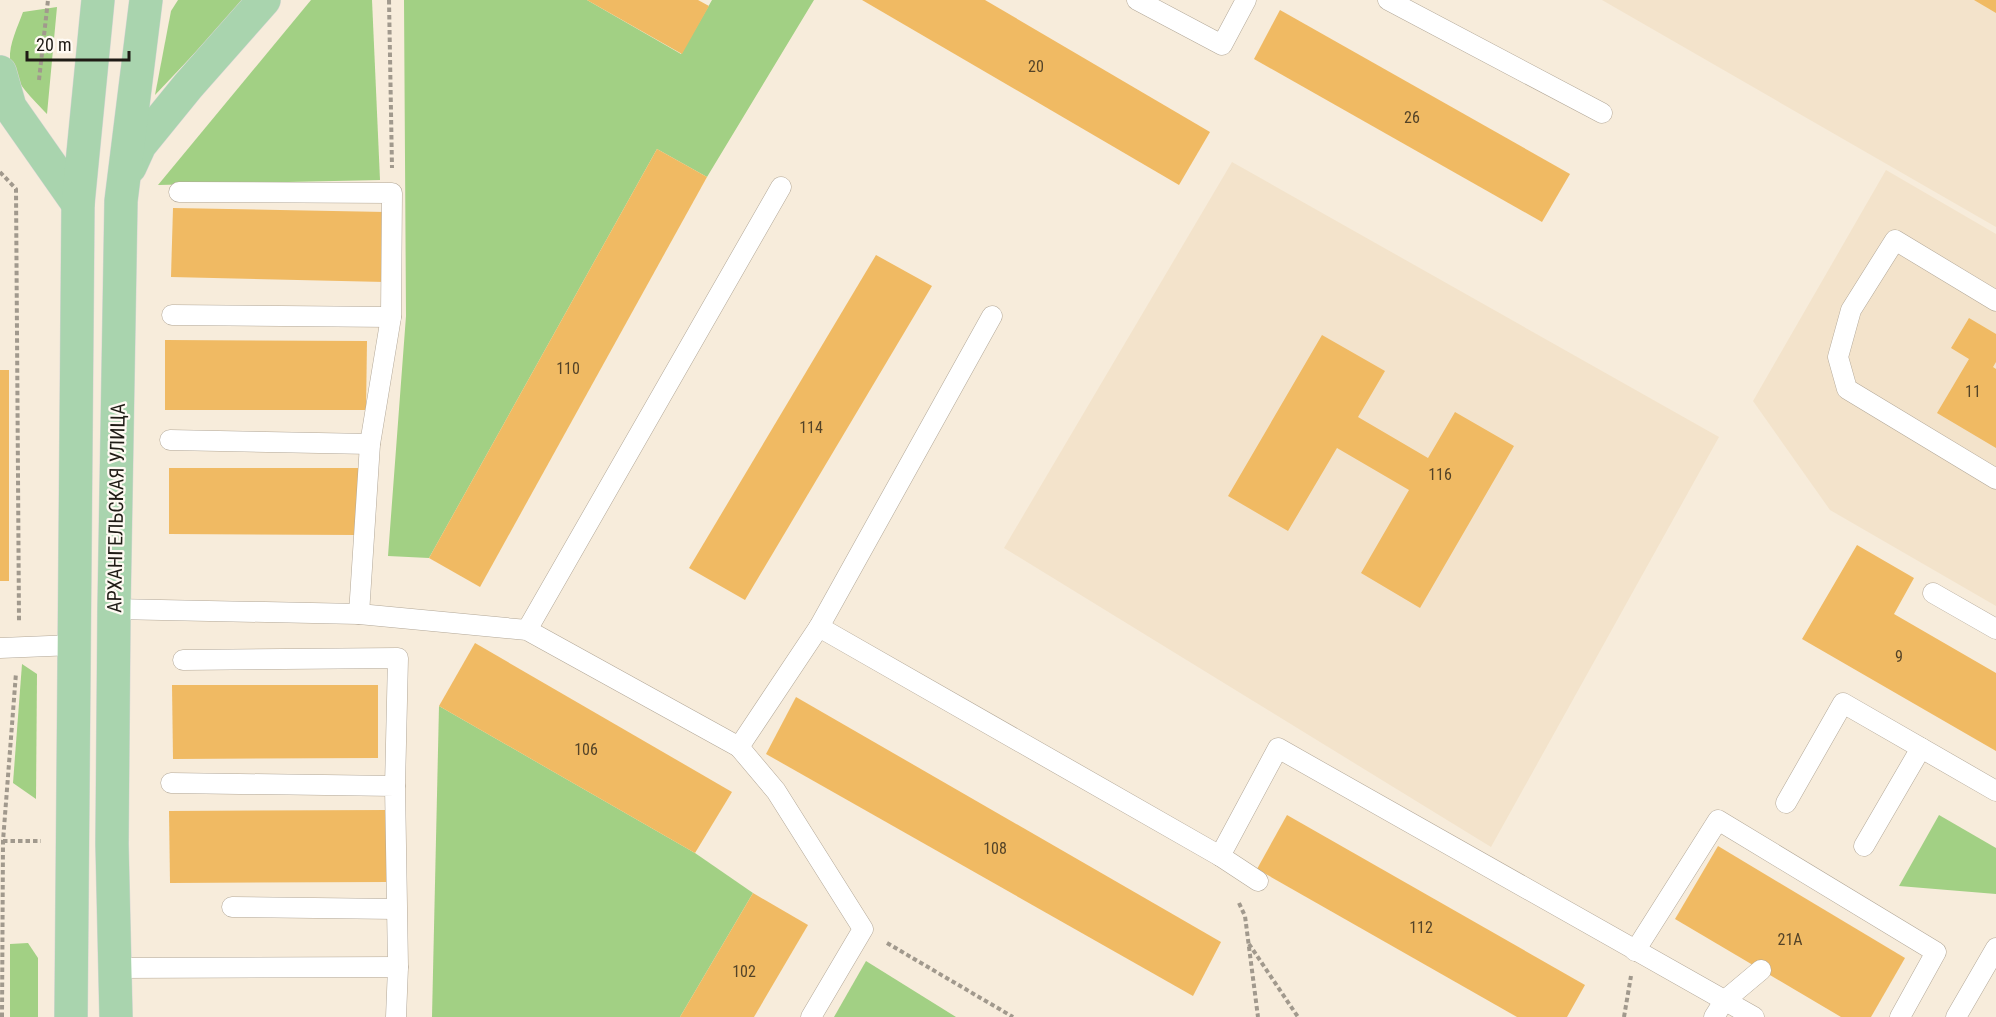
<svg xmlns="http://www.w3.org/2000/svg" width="1996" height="1017" font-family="'Roboto Condensed',sans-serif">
  <rect width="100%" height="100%" fill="#f7ecdb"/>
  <g fill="#f3e3cb">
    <path d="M1602 0H1996V227Z"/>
    <path d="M1232 162 1719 437 1491 847 1004 548Z"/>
    <path d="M1886 170 1996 234V606L1830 510 1753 401Z"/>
  </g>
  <g fill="#a2d084">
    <path d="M178 0H245L155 95 171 11Z"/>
    <path d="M311 0H372L380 180 158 185Z"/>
    <path d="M404 0H587L681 54 712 0H814L707 177 657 149 429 558 388 556 406 316Z"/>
    <path d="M57 7 47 114C35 101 11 79 10 59 9 44 18 26 23 12Z"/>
    <path d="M22 664 37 674 36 799 13 783Z"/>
    <path d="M439 706 695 853 753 893 680 1017H432Z"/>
    <path d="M1939 815 1996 848V894L1899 886Z"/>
    <path d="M28 943 38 958V1017H10V944Z"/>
    <path d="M866 961 956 1017H834Z"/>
  </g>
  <g fill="#f0ba63">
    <path d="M587 0H698L709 6 682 54Z"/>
    <path d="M862 0H985L1210 132 1179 185Z"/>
    <path d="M1974 0H1996V13Z"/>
    <path d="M1280 10 1570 174 1542 222 1254 59Z"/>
    <path d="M657 149 707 177 480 587 429 558Z"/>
    <path d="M173 208 386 212 385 282 171 277Z"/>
    <path d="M876 255 932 286 745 600 689 568Z"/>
    <path d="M1969 318 1996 334V362L1993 367 1996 369V448L1937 413 1969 359 1951 348Z"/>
    <path d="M1322 335 1385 371 1358 417 1428 458 1455 412 1514 446 1420 608 1361 573 1409 490 1337 448 1288 531 1228 496Z"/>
    <path d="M165 340 367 341 366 410H165Z"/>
    <rect x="0" y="370" width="9" height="211"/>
    <path d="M169 468H358V535L169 534Z"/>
    <path d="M1857 545 1914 578 1894 614 1996 673V751L1802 639Z"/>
    <path d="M475 643 732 792 695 853 439 706Z"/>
    <path d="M172 685H378V758L173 759Z"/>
    <path d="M796 697 1221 942 1193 996 766 754Z"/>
    <path d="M389 810 388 882 170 883 169 811Z"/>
    <path d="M1287 815 1585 985 1567 1017H1517L1257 869Z"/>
    <path d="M1718 846 1905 958 1871 1017H1841L1675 919Z"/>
    <path d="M753 893 808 925 754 1017H680Z"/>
  </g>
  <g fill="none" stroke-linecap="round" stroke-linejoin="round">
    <g stroke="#b2a797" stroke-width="21">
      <g id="service">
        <path d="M1137 0 1222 45 1246 0"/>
        <path d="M1388 0 1602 113"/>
        <path d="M179 192 392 193 391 317 370 444 359 614"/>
        <path d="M1996 301 1895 240 1851 310 1838 357 1847 389 1996 479"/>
        <path d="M172 315 391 317"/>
        <path d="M170 440 370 444"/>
        <path d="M1933 593 1996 629"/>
        <path d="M114 609 359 614 527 630 739 747 819 627 1220 856 1258 881"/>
        <path d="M819 627 992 316"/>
        <path d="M527 630 781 187"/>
        <path d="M0 648 74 645"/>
        <path d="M183 660 398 658 395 786"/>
        <path d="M739 747 776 791 863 929 811 1017"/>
        <path d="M171 783 395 786 398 967 396 1017"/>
        <path d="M1786 803 1843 703 1996 791"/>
        <path d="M1864 846 1921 748"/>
        <path d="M1220 856 1278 748 1754 1017"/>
        <path d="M232 907 396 909"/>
        <path d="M1635 951 1718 820 1936 952 1900 1017"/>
        <path d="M116 968 398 967"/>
        <path d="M1714 1017 1724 1001 1761 970"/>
        <path d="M1956 1017 1996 948"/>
      </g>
    </g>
    <g stroke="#d7d6d5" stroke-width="34">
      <g id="primary">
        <path d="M0 72 10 107 78 204"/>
        <path d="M130 167 140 145 188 86 264 0"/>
        <path d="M71 1017 78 204 98 0"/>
        <path d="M116 1017 112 844 114 609 121 201 146 0"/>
      </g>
    </g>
    <g stroke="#a1998d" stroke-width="4" stroke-dasharray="4.5 3" stroke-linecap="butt">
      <path d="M389 0 392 168"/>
      <path d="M39 80 48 0"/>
      <path d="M0 172 16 189 19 621"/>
      <path d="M3 841H41"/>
      <path d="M1239 903 1245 916 1258 1017"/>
      <path d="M887 943 1013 1017"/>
      <path d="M1249 944 1298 1017"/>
      <path d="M2 1017 3 841 16 673"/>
      <path d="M1624 1017 1631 976"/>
    </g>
    <use href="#service" stroke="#fff" stroke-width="20"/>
    <use href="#primary" stroke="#a9d4ae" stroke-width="33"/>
  </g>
  <g text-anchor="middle" stroke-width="4.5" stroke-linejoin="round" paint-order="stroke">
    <g font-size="16" fill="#534328">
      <text x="1036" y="72">20</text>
      <text x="1412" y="123">26</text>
      <text x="568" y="374">110</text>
      <text x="1973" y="397">11</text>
      <text x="811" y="433">114</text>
      <text x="1440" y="480">116</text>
      <text x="1899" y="662">9</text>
      <text x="586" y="755">106</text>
      <text x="995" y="854">108</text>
      <text x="1421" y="933">112</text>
      <text x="1790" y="945">21А</text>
      <text x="744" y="977">102</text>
    </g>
    <g font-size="20" fill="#1f1b15" stroke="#fffaf3">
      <text transform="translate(116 508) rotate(-89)" y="7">АРХАНГЕЛЬСКАЯ УЛИЦА</text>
    </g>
  </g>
  <path d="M27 51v9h102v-9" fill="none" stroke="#1f1b15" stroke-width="3"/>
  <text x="36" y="51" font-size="18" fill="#1f1b15" stroke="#fffaf3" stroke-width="4.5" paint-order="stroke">20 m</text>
</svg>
